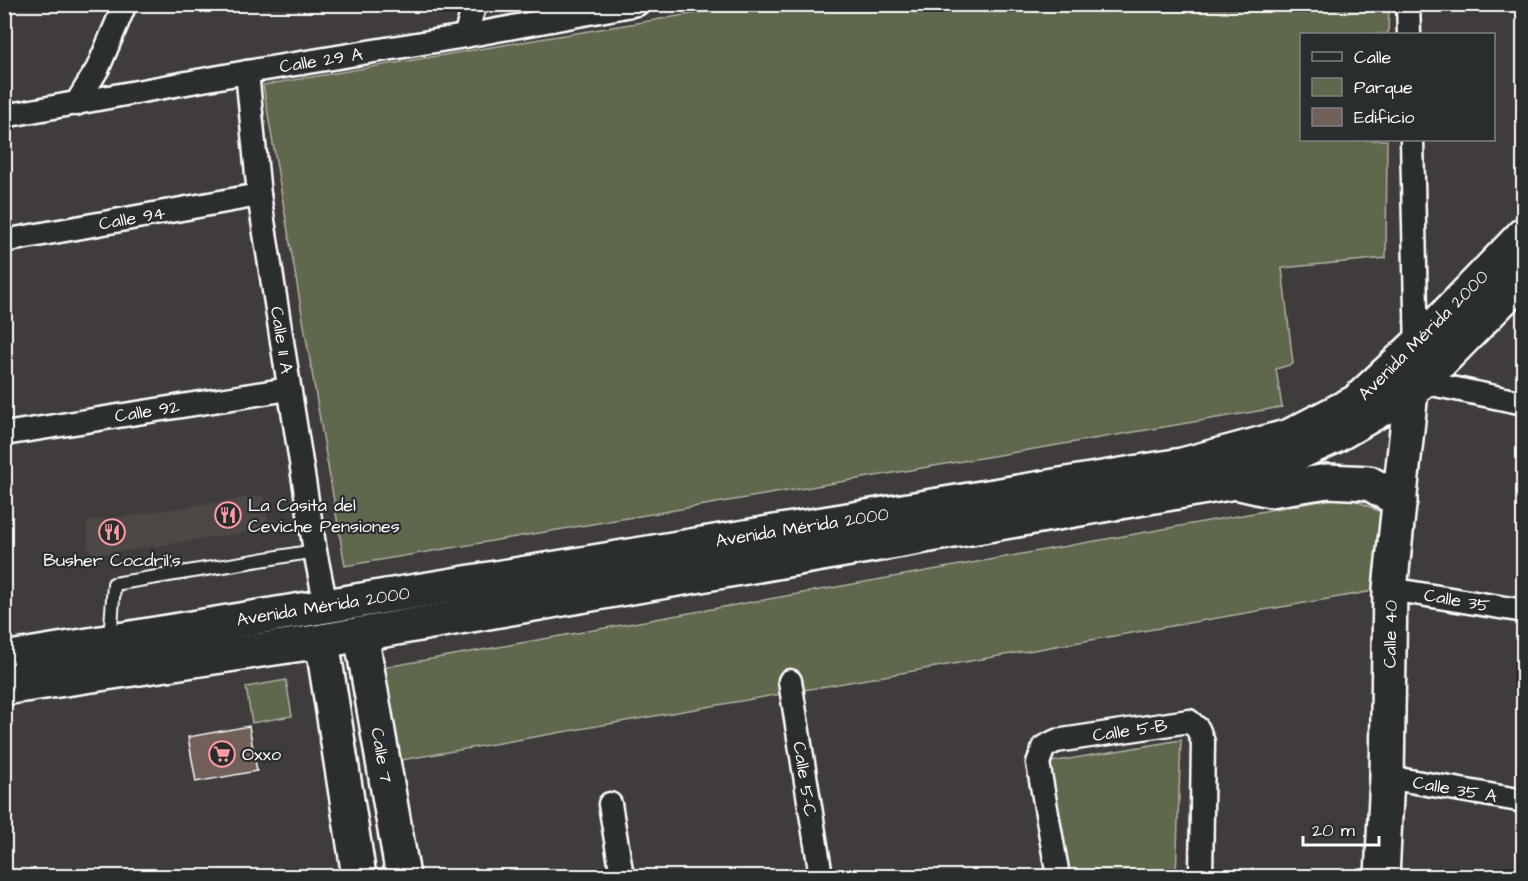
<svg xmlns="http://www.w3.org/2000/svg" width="1528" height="881" font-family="'Architects Daughter',sans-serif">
  <rect width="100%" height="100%" fill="#3f3c3b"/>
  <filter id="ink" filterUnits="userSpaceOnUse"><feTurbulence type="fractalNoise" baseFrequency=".0167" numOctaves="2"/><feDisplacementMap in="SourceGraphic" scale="12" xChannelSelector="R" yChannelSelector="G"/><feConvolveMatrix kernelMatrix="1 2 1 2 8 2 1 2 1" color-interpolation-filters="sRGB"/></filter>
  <g filter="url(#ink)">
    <path fill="#4e4744" d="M264 495 269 529 90 556 86 522Z"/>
    <g fill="#5f674d" stroke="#afb3a6" stroke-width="1.5">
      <path d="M751 4 1389 5 1388 34H1302V140H1387L1386 258 1282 268 1293 364 1276 369 1282 407 345 566 263 85Z"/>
      <path d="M1332 499 1355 500 1385 514 1373 591 396 761 380 668Z"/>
      <path d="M286 680 292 716 252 723 246 687Z"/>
      <path d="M1181 740 1176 876H1064L1045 763Z"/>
    </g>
    <path fill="#71605a" stroke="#fff" stroke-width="1.5" d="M249 726 257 771 196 782 188 737Z"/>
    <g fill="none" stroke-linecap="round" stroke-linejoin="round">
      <g stroke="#fff" stroke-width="16">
        <path id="lane" d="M110 640 114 584 315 551"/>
      </g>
      <g stroke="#fff" stroke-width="27">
        <g id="street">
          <path d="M1408 4 1409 34"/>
          <path d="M465 36 475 4"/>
          <path d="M247 72 259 195 315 551 326 606"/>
          <path d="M76 104 98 68 125 4"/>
          <path d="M4 116 247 72 465 36 637 4"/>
          <path d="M1412 140 1417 351"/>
          <path d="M4 241 259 195"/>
          <path d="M1422 382 1524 403"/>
          <path d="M4 434 289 389"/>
          <path d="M1390 589 1524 611"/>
          <path d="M790 681 821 876"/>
          <path d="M1387 777 1524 801"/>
          <path d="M610 804 622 876"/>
          <path d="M1058 876 1038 763 1044 747 1056 741 1189 721 1198 729 1203 742 1201 876"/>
        </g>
      </g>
      <g stroke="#fff" stroke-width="38">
        <g id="secondary">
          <path d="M1235 482 1270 490 1328 481 1369 483 1400 501"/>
          <path d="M361 634 403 876"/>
          <path d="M322 641 359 876"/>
          <path d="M4 659 1182 465 1290 436 1356 402 1418 344 1524 234"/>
          <path d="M4 688 322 641 1235 482 1333 437 1411 392 1524 277"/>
          <path d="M1382 876 1387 777 1390 589 1411 392"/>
        </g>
      </g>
      <use href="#lane" stroke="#2a2d2e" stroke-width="12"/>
      <use href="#street" stroke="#2a2d2e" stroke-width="22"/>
      <use href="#secondary" stroke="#2a2d2e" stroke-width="33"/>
    </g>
  </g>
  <defs>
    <g id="restaurant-ring" transform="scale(1.35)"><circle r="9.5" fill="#2a2d2e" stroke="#ff9aa2" stroke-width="1.5"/><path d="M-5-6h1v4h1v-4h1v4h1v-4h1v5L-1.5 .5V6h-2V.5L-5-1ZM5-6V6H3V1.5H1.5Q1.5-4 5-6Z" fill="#ff9aa2"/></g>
    <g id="supermarket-ring" transform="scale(1.35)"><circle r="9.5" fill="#2a2d2e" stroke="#ff9aa2" stroke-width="1.5"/><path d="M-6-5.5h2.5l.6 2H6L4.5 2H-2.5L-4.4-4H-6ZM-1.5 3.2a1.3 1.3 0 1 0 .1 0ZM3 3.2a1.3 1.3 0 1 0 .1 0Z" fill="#ff9aa2"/></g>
  </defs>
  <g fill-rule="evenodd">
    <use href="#restaurant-ring" x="228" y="515"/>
    <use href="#restaurant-ring" x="112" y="532"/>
    <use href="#supermarket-ring" x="222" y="754"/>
  </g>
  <g text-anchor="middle" stroke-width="4.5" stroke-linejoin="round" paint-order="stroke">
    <g font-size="18" fill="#fff" stroke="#2a2d2e">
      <text transform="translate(321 60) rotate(-9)" y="6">Calle 29 A</text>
      <text transform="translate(132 218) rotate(-10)" y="6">Calle 94</text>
      <text transform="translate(1423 335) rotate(-45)" y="6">Avenida Mérida 2000</text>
      <text transform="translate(282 340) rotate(81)" y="6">Calle 11 A</text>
      <text transform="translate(147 411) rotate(-9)" y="6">Calle 92</text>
      <text transform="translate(802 527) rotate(-9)" y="6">Avenida Mérida 2000</text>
      <text transform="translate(1457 600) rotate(10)" y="6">Calle 35</text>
      <text transform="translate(323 606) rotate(-9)" y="6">Avenida Mérida 2000</text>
      <text transform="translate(1390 634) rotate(-89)" y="6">Calle 40</text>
      <text transform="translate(1130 730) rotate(-8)" y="6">Calle 5-B</text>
      <text transform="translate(382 755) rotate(80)" y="6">Calle 7</text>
      <text transform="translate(805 779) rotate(81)" y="6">Calle 5-C</text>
      <text transform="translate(1455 789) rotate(10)" y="6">Calle 35 A</text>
    </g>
    <g font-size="18" fill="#fff" stroke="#2a2d2e" text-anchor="start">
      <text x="248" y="511">La Casita del<tspan x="248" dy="21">Ceviche Pensiones</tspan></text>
      <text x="112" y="566" text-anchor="middle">Busher Cocdril's</text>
      <text x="242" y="760">Oxxo</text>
    </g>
  </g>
  <rect width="1528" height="881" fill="none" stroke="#2a2d2e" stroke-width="24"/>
  <rect x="12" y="12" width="1504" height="857" fill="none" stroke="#fff" stroke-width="2" filter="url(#ink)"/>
  <rect x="1300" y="33" width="195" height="108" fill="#2a2d2e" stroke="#7f8182" stroke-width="1.5"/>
  <rect x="1312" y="52" width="30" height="9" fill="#2a2d2e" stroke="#7f8182" stroke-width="1.5"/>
  <text x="1354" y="63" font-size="18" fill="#ffffff">Calle</text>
  <rect x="1312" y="78" width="30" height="18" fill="#5f674d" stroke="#7f8182" stroke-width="1.5"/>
  <text x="1354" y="93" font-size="18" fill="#ffffff">Parque</text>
  <rect x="1312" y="108" width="30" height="18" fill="#71605a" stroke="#7f8182" stroke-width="1.5"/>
  <text x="1354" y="123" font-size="18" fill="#ffffff">Edificio</text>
  <path d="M1303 836v9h76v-9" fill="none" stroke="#ffffff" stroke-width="3"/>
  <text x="1312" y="836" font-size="18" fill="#ffffff" stroke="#2a2d2e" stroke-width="4.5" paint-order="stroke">20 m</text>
</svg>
